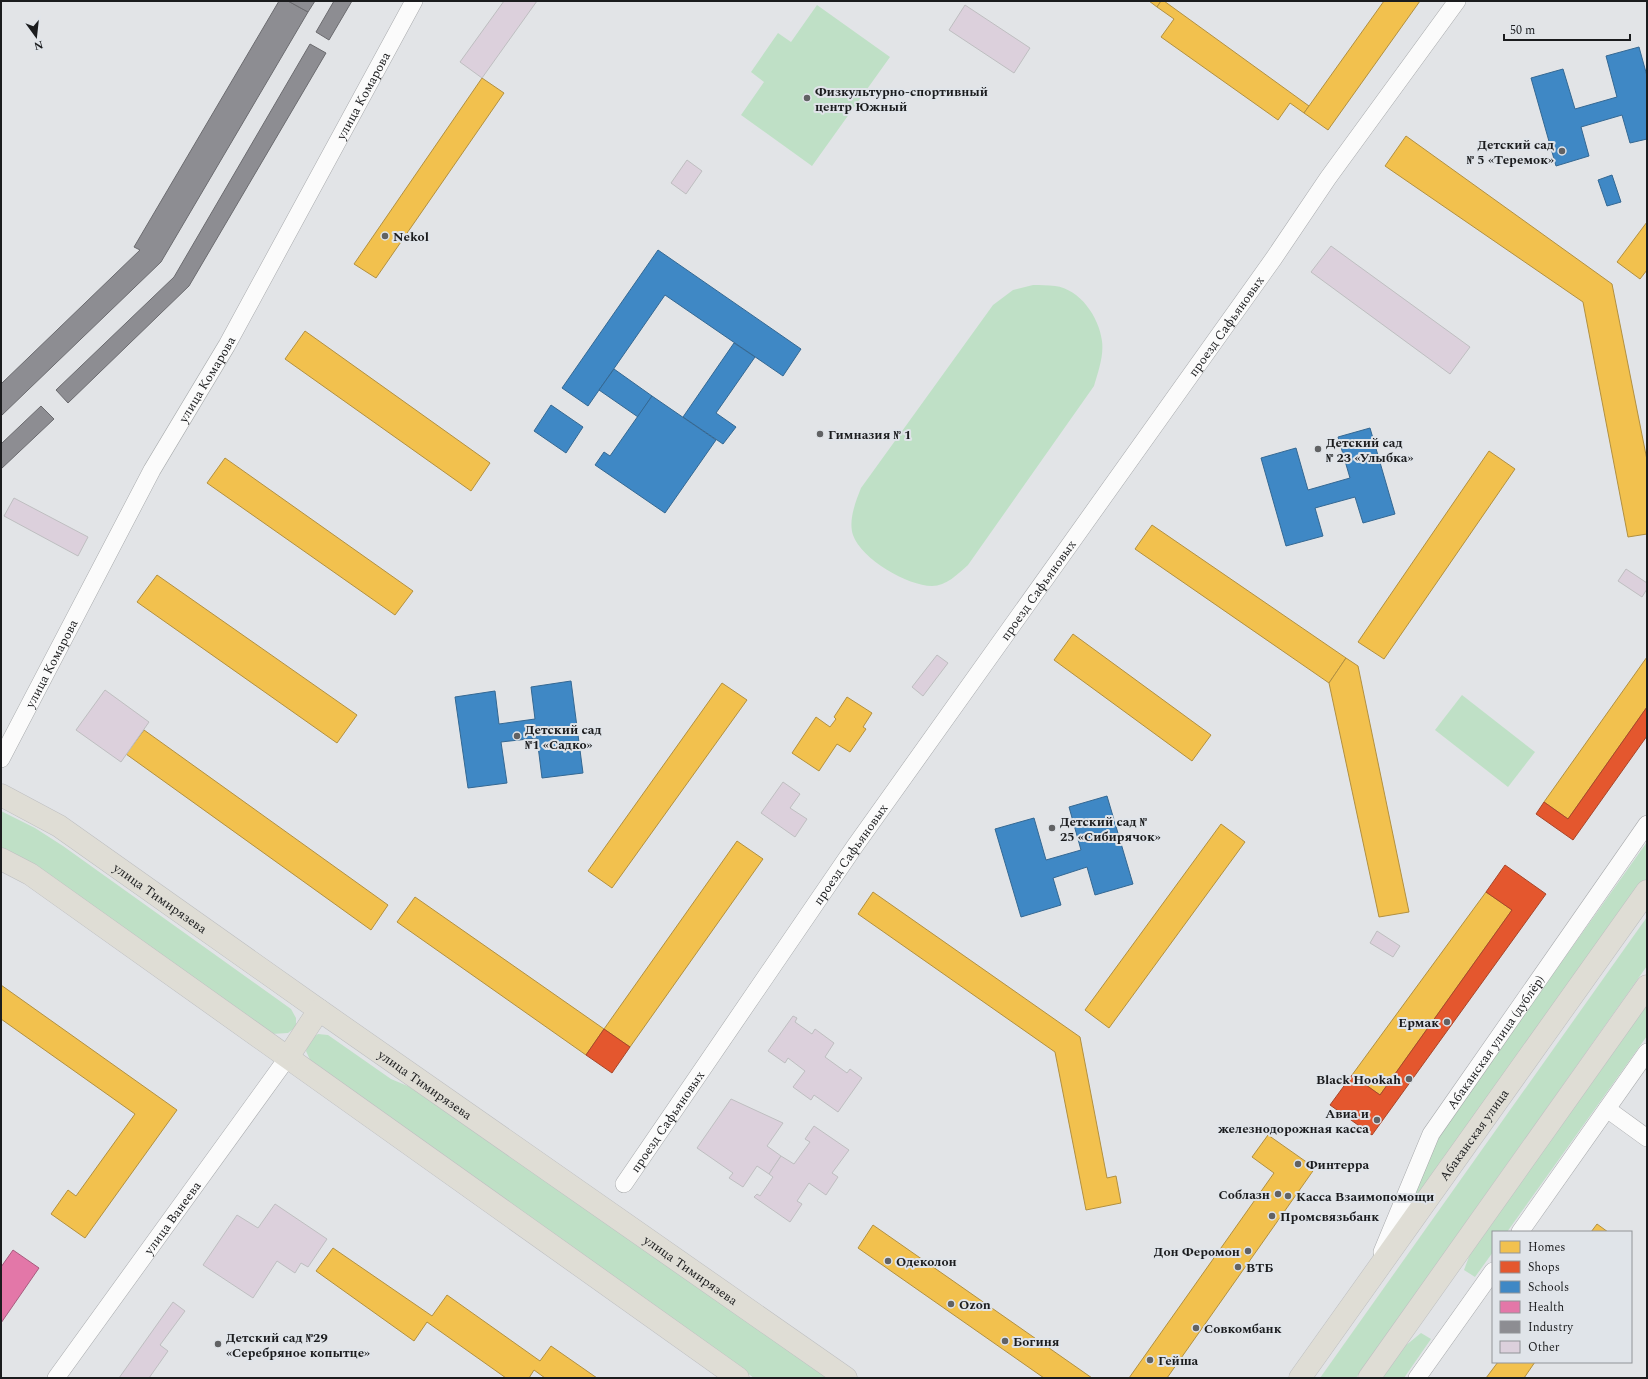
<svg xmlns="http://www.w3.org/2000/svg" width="1648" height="1379" font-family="Spectral,serif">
  <rect width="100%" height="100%" fill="#e2e4e7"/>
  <g fill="#bfe0c6">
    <path d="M817 5 890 57 812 166 741 115 764 82 751 72 778 33 791 42Z"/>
    <path d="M1033 285C1040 285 1048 285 1055 286 1080 289 1099 317 1102 341 1104 356 1098 372 1094 386L968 565C958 574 946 586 932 586 908 586 861 559 853 535 848 520 856 501 861 488L993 305 1013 290Z"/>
    <path d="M1462 695 1535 752 1508 787 1435 730Z"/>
    <path d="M1 811 35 828 63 846 291 1009 296 1018V1027L288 1033 271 1034 22 858 1 847Z"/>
    <path d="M1647 842V879L1406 1218 1407 1204 1444 1127Z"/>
    <path d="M1647 917V966L1356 1378H1320Z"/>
    <path d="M1647 999V1036L1507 1232H1493V1252L1475 1277 1464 1270 1476 1238Z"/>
    <path d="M318 1034 328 1035 391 1079 410 1087 829 1378H754L318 1067 310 1060 306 1051 310 1040Z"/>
    <path d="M1421 1333 1431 1339 1404 1378H1378L1394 1355Z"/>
  </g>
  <g fill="#f2c14e" stroke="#b29040">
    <path d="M1149 1H1161L1157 7Z"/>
    <path d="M1161 1H1164L1309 106 1304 113 1290 103 1278 120 1161 37 1174 19 1157 7Z"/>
    <path d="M1384 1H1420L1328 130 1304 113Z"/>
    <path d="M482 78 504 93 376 278 354 264Z"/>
    <path d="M1406 136 1612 284 1647 460V534L1628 537 1583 302 1385 166Z"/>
    <path d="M1647 222V270L1640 279 1617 262Z"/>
    <path d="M305 331 490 463 471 491 285 359Z"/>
    <path d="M1489 451 1515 469 1384 659 1358 642Z"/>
    <path d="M225 458 413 591 395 615 207 483Z"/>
    <path d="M1152 525 1346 658 1329 683 1135 549Z"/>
    <path d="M157 575 357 715 337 743 137 602Z"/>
    <path d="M1073 634 1211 735 1192 761 1054 660Z"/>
    <path d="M1647 657V707L1568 819 1544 802Z"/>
    <path d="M1346 658 1358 666 1409 912 1379 917 1329 683Z"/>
    <path d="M722 683 747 700 612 888 588 871Z"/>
    <path d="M847 697 872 713 863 727 866 729 850 752 837 744 819 771 792 753 816 717 830 727 836 719 834 717Z"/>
    <path d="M144 730 388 905 371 930 126 754Z"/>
    <path d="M1221 824 1245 842 1109 1028 1085 1010Z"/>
    <path d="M737 841 763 859 630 1047 604 1029Z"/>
    <path d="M873 892 1080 1037 1107 1178 1116 1176 1121 1203 1086 1210 1055 1052 858 914Z"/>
    <path d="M1486 892 1512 910 1380 1095 1352 1075Z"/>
    <path d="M415 897 604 1029 586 1055 397 922Z"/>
    <path d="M1 985 177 1110 85 1238 51 1214 68 1190 76 1196 135 1114 1 1019Z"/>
    <path d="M1268 1135 1315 1168 1167 1378H1129L1274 1173 1252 1157Z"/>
    <path d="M1597 1224 1608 1232H1591Z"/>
    <path d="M873 1225 1092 1378H1044L858 1248Z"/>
    <path d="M333 1248 432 1316 447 1295 540 1361 551 1346 597 1378H545L534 1370 529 1378H506L427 1322 414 1341 316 1271Z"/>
    <path d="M1498 1362H1535L1524 1378H1486Z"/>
  </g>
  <g fill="#e4572e" stroke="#a84529">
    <path d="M1647 707V736L1573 840 1536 814 1544 802 1568 819Z"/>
    <path d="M1505 865 1546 894 1372 1135 1330 1105 1352 1075 1380 1095 1512 910 1486 892Z"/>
    <path d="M604 1029 630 1047 612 1073 586 1055Z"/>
  </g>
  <g fill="#3f88c5" stroke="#346893">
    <path d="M1639 47 1647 76V139L1630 143 1622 115 1581 127 1589 156 1556 166 1531 78 1563 69 1575 109 1617 97 1606 56Z"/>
    <path d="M1612 175 1621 202 1607 206 1598 180Z"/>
    <path d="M658 250 801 349 783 376 665 295 588 406 562 388Z"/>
    <path d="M734 343 755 357 716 413 736 427 723 444 683 417Z"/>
    <path d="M614 369 652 396 638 417 599 390Z"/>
    <path d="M652 396 716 440 665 513 595 465 604 452 610 456Z"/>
    <path d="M551 405 583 427 566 453 534 431Z"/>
    <path d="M1370 428 1395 514 1363 523 1355 497 1315 508 1323 536 1286 546 1261 458 1296 448 1308 490 1350 478 1338 437Z"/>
    <path d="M571 681 583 773 542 778 537 738 501 742 507 783 468 788 455 697 495 691 499 724 535 719 531 687Z"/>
    <path d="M1107 796 1133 884 1095 895 1087 867 1053 878 1061 905 1021 917 995 829 1034 818 1046 860 1081 850 1069 807Z"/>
  </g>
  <path fill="#e377a8" stroke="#a75c7f" d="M13 1250 39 1268 1 1323V1267Z"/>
  <g fill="#8d8d92" stroke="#6b6b6f">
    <path d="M279 1H288L308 12 161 262 1 416V384L140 250 134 247Z"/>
    <path d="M288 1H315L308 12Z"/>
    <path d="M334 1H352L329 40 316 32Z"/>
    <path d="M310 44 326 53 189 286 68 403 56 390 174 277Z"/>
    <path d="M41 406 54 419 1 469V444Z"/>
  </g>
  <g fill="#dcd0dc" stroke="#bebec0">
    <path d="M504 1H537L482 78 460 62Z"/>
    <path d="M965 5 1030 48 1014 73 949 30Z"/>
    <path d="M687 160 702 171 686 194 671 183Z"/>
    <path d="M1331 246 1470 347 1450 374 1311 272Z"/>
    <path d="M14 498 88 537 78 556 4 516Z"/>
    <path d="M1626 569 1647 583V589L1642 597 1618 581Z"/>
    <path d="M937 655 948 663 923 696 912 687Z"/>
    <path d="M105 690 149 722 121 762 76 730Z"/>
    <path d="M783 782 800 794 790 808 807 819 795 837 761 813Z"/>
    <path d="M1377 931 1400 946 1393 957 1370 943Z"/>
    <path d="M793 1016 797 1018 795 1022 812 1034 815 1029 834 1043 825 1057 847 1073 850 1069 862 1078 838 1112 814 1095 811 1100 793 1087 805 1071 788 1058 785 1063 768 1051Z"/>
    <path d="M731 1099 783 1123 767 1146 781 1156 769 1174 757 1166 743 1187 729 1178 733 1173 697 1148Z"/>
    <path d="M814 1126 849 1150 832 1173 838 1177 826 1195 809 1183 797 1201 802 1204 790 1222 754 1197 757 1194 760 1196 773 1177 769 1174 781 1156 794 1164 810 1142 805 1139Z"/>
    <path d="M275 1204 327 1239 308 1267 301 1263 295 1273 277 1261 253 1298 203 1265 237 1215 258 1228Z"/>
    <path d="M173 1302 185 1311 160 1345 168 1351 149 1378H119Z"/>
  </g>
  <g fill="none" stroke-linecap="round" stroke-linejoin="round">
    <g stroke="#a8aaac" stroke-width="18">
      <g id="minor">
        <path id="s1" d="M1 759 152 470 227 345 414 1"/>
        <path d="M1607 1109 1647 1138"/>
        <path id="s2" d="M624 1184 855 846 1274 258 1328 178 1457 1"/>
        <path d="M1520 1232 1647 1052"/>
        <path id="s3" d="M1382 1252 1431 1134 1647 824"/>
        <path id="s4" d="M56 1378 288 1057"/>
        <path d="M1417 1378 1493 1271"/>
      </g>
    </g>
    <g stroke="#bebfc1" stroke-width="23">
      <g id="major">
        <path id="s5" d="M1 795 59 826 319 1010 846 1378"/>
        <path d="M1 859 30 874 738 1378"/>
        <path d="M288 1057 319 1010"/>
        <path id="s6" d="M1300 1378 1647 891"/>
        <path d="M1369 1378 1647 986"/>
      </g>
    </g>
    <use href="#minor" stroke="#fbfbfb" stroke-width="17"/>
    <use href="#major" stroke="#dfddd5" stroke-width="22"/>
  </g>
  <g fill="#616264" stroke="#e0e4e9" stroke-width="1.5">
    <circle cx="807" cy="98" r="4"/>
    <circle cx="1562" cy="151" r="4"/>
    <circle cx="385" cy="236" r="4"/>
    <circle cx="820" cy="434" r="4"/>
    <circle cx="1318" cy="449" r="4"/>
    <circle cx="517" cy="736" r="4"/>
    <circle cx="1052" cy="828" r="4"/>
    <circle cx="1447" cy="1022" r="4"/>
    <circle cx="1409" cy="1079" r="4"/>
    <circle cx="1377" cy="1120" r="4"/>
    <circle cx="1298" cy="1164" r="4"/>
    <circle cx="1278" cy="1194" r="4"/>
    <circle cx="1288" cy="1196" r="4"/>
    <circle cx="1272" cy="1216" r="4"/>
    <circle cx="1248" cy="1251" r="4"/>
    <circle cx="888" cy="1261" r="4"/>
    <circle cx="1238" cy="1267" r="4"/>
    <circle cx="951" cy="1304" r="4"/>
    <circle cx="1196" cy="1328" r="4"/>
    <circle cx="1005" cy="1341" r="4"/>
    <circle cx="218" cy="1344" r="4"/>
    <circle cx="1150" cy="1360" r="4"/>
  </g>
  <g text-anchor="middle" stroke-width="4" stroke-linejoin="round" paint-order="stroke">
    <g font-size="13" font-weight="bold" fill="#1b1c1e" stroke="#e0e4e9" text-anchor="start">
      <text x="815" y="96">Физкультурно-спортивный<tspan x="815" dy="15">центр Южный</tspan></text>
      <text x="1554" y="149" text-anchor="end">Детский сад<tspan x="1554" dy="15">№ 5 «Теремок»</tspan></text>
      <text x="393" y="241">Nekol</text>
      <text x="828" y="439">Гимназия № 1</text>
      <text x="1326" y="447">Детский сад<tspan x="1326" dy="15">№ 23 «Улыбка»</tspan></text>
      <text x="525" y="734">Детский сад<tspan x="525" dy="15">№1 «Cадко»</tspan></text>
      <text x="1060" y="826">Детский сад №<tspan x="1060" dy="15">25 «Сибирячок»</tspan></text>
      <text x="1439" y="1027" text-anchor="end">Ермак</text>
      <text x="1401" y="1084" text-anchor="end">Black Hookah</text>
      <text x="1369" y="1118" text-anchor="end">Авиа и<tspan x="1369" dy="15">железнодорожная касса</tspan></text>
      <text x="1306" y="1169">Финтерра</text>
      <text x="1270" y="1199" text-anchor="end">Соблазн</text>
      <text x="1296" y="1201">Касса Взаимопомощи</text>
      <text x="1280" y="1221">Промсвязьбанк</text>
      <text x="1240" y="1256" text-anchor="end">Дон Феромон</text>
      <text x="896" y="1266">Одеколон</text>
      <text x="1246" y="1272">ВТБ</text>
      <text x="959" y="1309">Ozon</text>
      <text x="1204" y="1333">Совкомбанк</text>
      <text x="226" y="1342">Детский сад №29<tspan x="226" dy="15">«Серебряное копытце»</tspan></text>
      <text x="1013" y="1346">Богиня</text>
      <text x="1158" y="1365">Гейша</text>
    </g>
    <g font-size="13" fill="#1b1c1e" stroke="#e0e4e9">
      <text dy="5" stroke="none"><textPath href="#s1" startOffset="756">улица Комарова</textPath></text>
      <text dy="5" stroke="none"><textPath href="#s2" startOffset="1048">проезд Сафьяновых</textPath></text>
      <text dy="5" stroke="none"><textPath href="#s1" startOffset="432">улица Комарова</textPath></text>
      <text dy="5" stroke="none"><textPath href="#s2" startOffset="724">проезд Сафьяновых</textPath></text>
      <text dy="5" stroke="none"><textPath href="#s1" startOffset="108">улица Комарова</textPath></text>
      <text dy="5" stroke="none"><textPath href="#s2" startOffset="400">проезд Сафьяновых</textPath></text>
      <text dy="5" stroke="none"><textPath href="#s5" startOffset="190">улица Тимирязева</textPath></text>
      <text dy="5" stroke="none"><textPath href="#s3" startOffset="240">Абаканская улица (дублёр)</textPath></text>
      <text dy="5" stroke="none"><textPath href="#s5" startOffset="514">улица Тимирязева</textPath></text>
      <text dy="5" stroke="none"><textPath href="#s2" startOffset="76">проезд Сафьяновых</textPath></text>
      <text dy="5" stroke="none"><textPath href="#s6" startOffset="299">Абаканская улица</textPath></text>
      <text dy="5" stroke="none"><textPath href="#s4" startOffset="198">улица Ванеева</textPath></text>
      <text dy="5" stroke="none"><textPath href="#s5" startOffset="838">улица Тимирязева</textPath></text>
    </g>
  </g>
  <rect width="1648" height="1379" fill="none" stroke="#1b1c1e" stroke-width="4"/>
  <rect x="1492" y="1231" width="140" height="132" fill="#e0e4e9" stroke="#919498"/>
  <rect x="1500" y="1241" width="20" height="12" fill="#f2c14e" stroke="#919498"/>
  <text x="1528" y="1251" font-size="12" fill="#1b1c1e">Homes</text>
  <rect x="1500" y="1261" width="20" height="12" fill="#e4572e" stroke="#919498"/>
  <text x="1528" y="1271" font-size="12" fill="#1b1c1e">Shops</text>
  <rect x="1500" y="1281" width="20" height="12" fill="#3f88c5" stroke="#919498"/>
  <text x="1528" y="1291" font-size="12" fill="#1b1c1e">Schools</text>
  <rect x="1500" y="1301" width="20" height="12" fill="#e377a8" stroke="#919498"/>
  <text x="1528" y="1311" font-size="12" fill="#1b1c1e">Health</text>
  <rect x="1500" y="1321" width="20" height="12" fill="#8d8d92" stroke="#919498"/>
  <text x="1528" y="1331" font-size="12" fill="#1b1c1e">Industry</text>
  <rect x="1500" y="1341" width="20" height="12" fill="#dcd0dc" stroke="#919498"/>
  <text x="1528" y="1351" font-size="12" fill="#1b1c1e">Other</text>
  <g transform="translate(36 36) rotate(165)" stroke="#e0e4e9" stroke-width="3" paint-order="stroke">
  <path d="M0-3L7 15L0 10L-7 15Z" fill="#1b1c1e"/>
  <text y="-6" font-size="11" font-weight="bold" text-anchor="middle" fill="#1b1c1e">N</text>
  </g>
  <path d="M1504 34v6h126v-6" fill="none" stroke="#1b1c1e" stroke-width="2"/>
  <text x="1510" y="34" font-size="12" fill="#1b1c1e" stroke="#e0e4e9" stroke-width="3" paint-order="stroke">50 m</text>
</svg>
